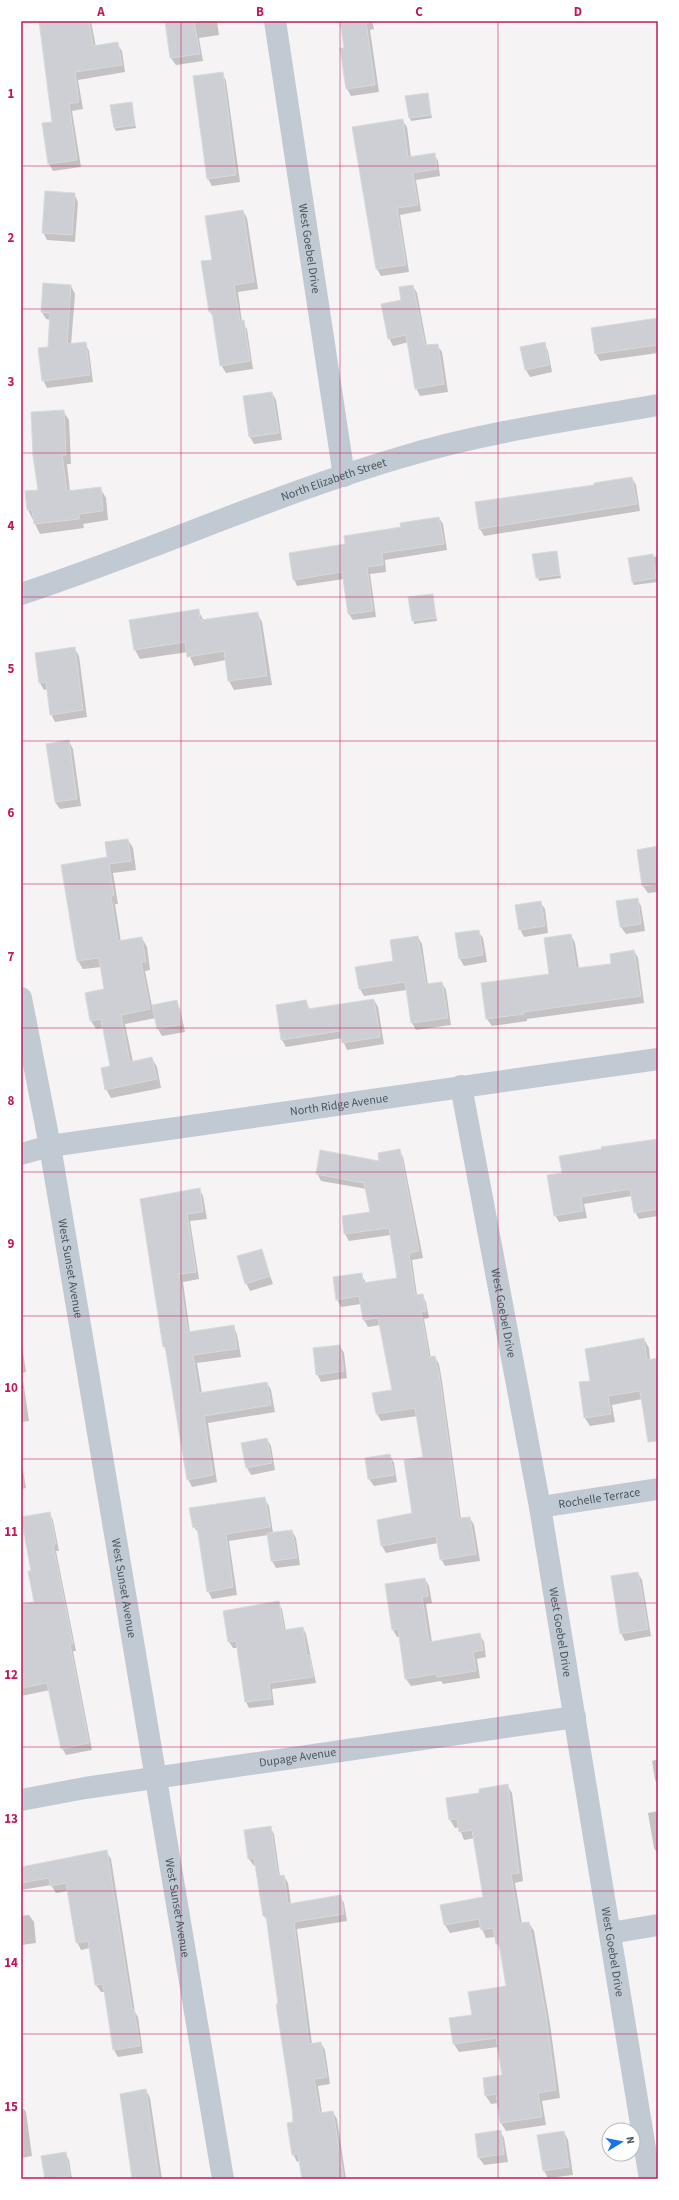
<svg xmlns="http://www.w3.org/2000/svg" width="679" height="2200" font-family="'Source Sans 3',sans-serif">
  <rect width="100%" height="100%" fill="#f5f3f3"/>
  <g fill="#0003">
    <path d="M40 21H91L96 47 117 44 122 51 125 72 78 80 83 109 72 111 81 167 53 171 49 164 43 124 53 123Z"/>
    <path d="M165 21H217L219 35 199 38 203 61 176 65 171 58Z"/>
    <path d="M341 21H372L374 29 370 30 379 92 351 96 347 89 341 49H345Z"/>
    <path d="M222 73 226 81 240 182 212 186 208 179Z"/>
    <path d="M427 94 432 118 411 121 410 118Z"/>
    <path d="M131 103 136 128 116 131 114 127Z"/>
    <path d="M402 120 407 127 411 158 434 154 438 161 440 176 416 180 421 211 400 215 409 272 381 276 377 269 353 128Z"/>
    <path d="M74 194 78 202 75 242 47 240 43 232Z"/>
    <path d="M243 211 247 218 258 289 238 292 242 322 247 329 253 369 226 373 221 365 214 319 210 312 202 262 213 260Z"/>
    <path d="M71 286 75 294 71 345 85 343 89 351 93 382 47 388 43 380 49 348 51 320 46 319 42 312Z"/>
    <path d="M413 286 417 293 427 346 437 345 442 352 448 392 420 396 416 388 409 342 393 346 389 338 402 300Z"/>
    <path d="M658 319V353L600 361 596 354Z"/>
    <path d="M544 343 548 351 552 372 530 377 526 370Z"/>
    <path d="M272 393 276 400 282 440 254 444 250 437 244 397Z"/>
    <path d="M63 411 69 420 71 464H67L70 492 100 488 106 498 108 520 83 524 84 528 40 534 28 510 26 492 39 491Z"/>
    <path d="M632 478 636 485 640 511 484 536 480 529 476 503 595 486Z"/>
    <path d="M439 518 443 524 447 550 385 560 386 572 370 574 376 617 353 620 349 614 344 579 297 586 294 579 346 545Z"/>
    <path d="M556 552 561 578 539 581 533 555Z"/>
    <path d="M658 556V582L634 585 632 581 653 557Z"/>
    <path d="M432 595 437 621 414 624 410 598Z"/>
    <path d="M198 610 204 621 257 613 262 622 272 685 234 690 229 681 226 660 194 666 188 652 140 659 135 650 130 621Z"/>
    <path d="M75 649 79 656 87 717 55 722 51 714 48 689 44 690 40 683Z"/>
    <path d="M69 741 73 749 81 806 60 809 55 802Z"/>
    <path d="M128 840 133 848 136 870 113 873 118 904H115L121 942 142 938 147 947 150 970 145 971 152 1006 176 1001 180 1009 185 1032 162 1036 158 1029 156 1018 125 1024 133 1062 152 1058 157 1067 161 1088 111 1098 106 1089 112 1067 104 1028 96 1029 91 1021 86 993 105 990 102 967 83 969 78 961 108 858Z"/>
    <path d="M658 848V892L648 893 643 886 638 850Z"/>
    <path d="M637 899 641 906 645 931 626 934 621 927 618 902Z"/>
    <path d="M540 902 545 909 548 933 524 937 520 929Z"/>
    <path d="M478 931 483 938 487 962 464 966 460 959Z"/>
    <path d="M571 935 575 943 579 969 612 965 634 951 638 958 644 1003 527 1019V1021L492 1026 487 1019 482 984 550 975Z"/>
    <path d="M418 937 422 944 428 985 442 983 446 990 451 1025 416 1030 412 1023 407 990 364 996 360 989 356 968 394 962Z"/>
    <path d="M374 1000 378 1007 384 1044 347 1050 342 1038 286 1047 282 1040 306 1001 310 1010Z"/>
    <path d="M658 1139V1216L639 1219 635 1212 632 1196 584 1204 587 1218 559 1222 555 1215 563 1173Z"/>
    <path d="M399 1150 403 1157 423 1258 412 1260 417 1295H422L426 1302 429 1318 424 1319 431 1358 435 1357 439 1364 442 1381 461 1519 470 1518 474 1525 480 1561 445 1566 441 1559 438 1543 386 1553 382 1546 413 1514 424 1458 418 1416 381 1421 377 1414 393 1391 380 1325 368 1327 364 1320 361 1304 341 1307 337 1299 361 1274 366 1283 398 1279 391 1235 349 1241 345 1234 343 1217 371 1213 367 1189 321 1181 317 1173 381 1162Z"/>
    <path d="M199 1189 203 1196 207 1219 190 1221 199 1279 183 1282 190 1333 233 1326 237 1334 241 1357 197 1363 202 1393 267 1383 271 1390 275 1412 208 1423 217 1482 192 1487 188 1479 166 1351 164 1346 142 1200Z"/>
    <path d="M261 1250 273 1284 250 1291 246 1283Z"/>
    <path d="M21 1339 26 1372 22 1373 29 1421 21 1422Z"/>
    <path d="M644 1339 649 1348 650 1360 658 1359V1418L642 1399 612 1405 615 1422 590 1426 585 1418 591 1381Z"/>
    <path d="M340 1346 344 1353 347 1378 321 1382 317 1374Z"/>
    <path d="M267 1439 271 1446 275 1470 251 1475 247 1468Z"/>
    <path d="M390 1455 394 1463 397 1482 374 1486 369 1479 366 1459Z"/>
    <path d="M21 1459 26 1488 21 1489Z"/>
    <path d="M264 1498 269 1506 273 1533 292 1531 296 1538 300 1565 276 1568 272 1561 268 1535 229 1541 237 1595 212 1599 208 1591 199 1534 194 1527Z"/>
    <path d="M49 1513 53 1520 59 1551H56L76 1651H73L92 1750 66 1755 62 1748 50 1690 21 1696V1667L47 1662 32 1572Z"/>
    <path d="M638 1573 642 1580 651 1636 625 1641 621 1633Z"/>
    <path d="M425 1579 429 1586 432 1603 426 1604 432 1642 480 1635 484 1642 486 1657 477 1659 480 1678 443 1684 441 1681 411 1686 406 1679 400 1637H397L393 1630Z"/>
    <path d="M278 1603 282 1609 286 1631 303 1628 306 1634 316 1683 272 1689 274 1705 249 1708 246 1702 238 1648H233L229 1642 224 1612Z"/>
    <path d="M658 1759V1785L655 1780 652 1761Z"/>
    <path d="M507 1785 512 1793 523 1881 515 1883 522 1924 529 1923 534 1931 550 2024 560 2098 542 2101 546 2125 506 2131 501 2123 498 2103 491 2104 486 2096 503 2076 498 2047 459 2052 454 2044 450 2019 473 2016 507 1987 501 1952 495 1937 486 1938 481 1927 450 1933 445 1925 441 1905 484 1898 475 1838 464 1840 459 1827 455 1828 450 1820 481 1793Z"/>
    <path d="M658 1811V1855L654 1848 648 1813Z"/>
    <path d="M270 1827 274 1834 280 1877 284 1876 288 1883 291 1904 340 1896 344 1903 347 1921 297 1929 312 2044 321 2043 325 2050 330 2084 318 2086 322 2113 333 2112 337 2119 346 2179H303L300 2161 297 2162 293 2154 294 2123 280 2004 268 1922 264 1916 256 1865 254 1866 249 1859Z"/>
    <path d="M106 1851 111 1859 135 2012 138 2017 143 2053 118 2057 114 2050 105 1992H101L96 1985 90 1948 81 1950 77 1942 68 1891 56 1893 51 1885 21 1890V1868Z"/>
    <path d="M29 1915 34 1922 36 1943 21 1945V1916Z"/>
    <path d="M146 2090 150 2098 162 2179H133Z"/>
    <path d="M21 2109H24L26 2112 32 2156 21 2158Z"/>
    <path d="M500 2131 504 2138 508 2162 484 2165 479 2158Z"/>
    <path d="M564 2132 568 2140 573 2175 548 2178 544 2171 538 2136Z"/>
    <path d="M65 2153 69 2160 72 2179H46L42 2157Z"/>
  </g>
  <g fill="#cdcfd5" stroke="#d7d9de">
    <path d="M39 21H89L93 46 118 42 122 65 75 72 79 102 69 104 77 160 48 164 42 123 52 122Z"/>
    <path d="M165 21H194L200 54 170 58Z"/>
    <path d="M340 21H366L375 85 346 89 340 48H344Z"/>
    <path d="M223 72 236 175 207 179 193 76Z"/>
    <path d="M428 93 431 115 409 118 405 96Z"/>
    <path d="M132 102 135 125 114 128 110 105Z"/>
    <path d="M403 119 408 157 435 153 437 169 413 173 418 205 397 208 406 265 376 269 352 127Z"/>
    <path d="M45 191 75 193 72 235 42 233Z"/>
    <path d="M243 210 254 282 234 285 240 321 244 320 250 361 220 366 212 312H209L201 261 212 260 205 216Z"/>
    <path d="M43 283 71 285 67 344 86 342 90 375 42 381 38 348 48 347 50 313 41 312Z"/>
    <path d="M413 285 425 345 438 344 444 384 415 389 406 335 388 339 381 304 401 300 399 287Z"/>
    <path d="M658 318V345L595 354 591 328Z"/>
    <path d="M545 342 549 365 525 370 520 347Z"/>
    <path d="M272 392 279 433 249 437 243 396Z"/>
    <path d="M64 410 66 455H62L67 491 101 487 103 511 79 514V519L34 524 32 510H27L25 491 38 490 33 456 31 412Z"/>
    <path d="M632 477 637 504 479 529 475 502 594 485V483Z"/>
    <path d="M439 517 444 544 382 553 383 565 367 567 373 611 348 614 342 572 293 580 289 553 345 544 344 536 401 527 400 523Z"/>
    <path d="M557 551 560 575 536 578 532 554Z"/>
    <path d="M653 554 656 578 632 582 628 558Z"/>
    <path d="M433 594 436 618 412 621 408 597Z"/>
    <path d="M199 609 200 620 258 612 267 676 228 681 224 651 187 657 185 642 134 650 129 620Z"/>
    <path d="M75 647 83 710 50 715 46 682 39 683 35 653Z"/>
    <path d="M69 740 77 799 55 802 46 744Z"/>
    <path d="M128 839 131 861 109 864 114 895 111 896 118 941 142 937 146 962H141L150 1009 121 1015 130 1062 152 1057 157 1079 105 1090 101 1068 110 1066 101 1019 90 1021 85 993 104 989 99 958 77 961 61 865 107 857 105 842Z"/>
    <path d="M658 846V884L642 886 637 850Z"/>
    <path d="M638 898 641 924 620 927 616 901Z"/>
    <path d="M541 901 545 926 519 930 515 905Z"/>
    <path d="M479 930 483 955 459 959 455 933Z"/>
    <path d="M571 934 576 968 611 964 610 954 634 950 641 996 523 1012 524 1014 486 1019 481 983 549 974 544 938Z"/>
    <path d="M418 936 426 984 442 982 448 1018 411 1023 405 982 359 989 355 967 393 961 390 940Z"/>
    <path d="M374 999 380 1037 342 1043 340 1031 281 1040 276 1005 306 1000 308 1009Z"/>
    <path d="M177 1000 182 1024 157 1029 152 1005Z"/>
    <path d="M658 1139V1209L634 1213 630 1189 581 1197 583 1211 554 1216 547 1175 562 1173 559 1156 602 1149 601 1147Z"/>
    <path d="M400 1149 419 1251 409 1253 415 1295 423 1294 426 1311 421 1312 429 1357 435 1356 439 1373 459 1518 470 1517 476 1554 440 1560 436 1536 381 1546 377 1520 412 1513 404 1460 423 1457 415 1408 376 1414 372 1393 392 1390 378 1318 363 1320 359 1296 336 1300 333 1277 362 1273 363 1283 397 1278 389 1228 344 1234 342 1216 370 1212 364 1183 316 1174 320 1150 379 1161 378 1153Z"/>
    <path d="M200 1188 203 1212 187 1214 196 1272 179 1274 188 1332 234 1325 237 1349 193 1355 199 1393 267 1382 271 1405 204 1416 213 1475 187 1480 165 1346 163 1347 140 1199Z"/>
    <path d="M262 1249 270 1276 245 1284 237 1256Z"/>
    <path d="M644 1338 647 1360 658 1358V1441L648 1442 640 1391 608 1396 611 1414 584 1418 579 1382 590 1381 585 1349Z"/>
    <path d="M340 1345 344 1371 316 1375 313 1348Z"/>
    <path d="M267 1438 272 1463 246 1468 241 1443Z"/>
    <path d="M390 1454 394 1475 368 1479 365 1458Z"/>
    <path d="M265 1497 270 1527 226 1534 233 1587 207 1592 197 1527 193 1528 189 1508Z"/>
    <path d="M50 1512 56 1544H53L73 1644H70L89 1743 61 1749 47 1683 21 1688V1604L34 1602 28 1571H31L21 1517Z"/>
    <path d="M292 1530 297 1558 271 1561 267 1533Z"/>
    <path d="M638 1572 648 1629 620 1634 611 1576Z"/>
    <path d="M425 1578 428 1596 422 1597 429 1642 480 1633 483 1650 473 1652 476 1671 437 1677V1674L405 1679 398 1629 392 1630 385 1584Z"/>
    <path d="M279 1601 284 1630 303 1627 307 1656 310 1655 313 1677 269 1683 271 1699 245 1702 236 1641 228 1642 223 1611Z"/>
    <path d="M508 1784 519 1873 511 1874 519 1923 529 1922 546 2015 556 2090 538 2093 542 2117 500 2123 496 2094 485 2096 483 2078 502 2075 496 2038 453 2044 449 2018 472 2015 468 1992 506 1986 499 1944H496L493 1928 481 1930 479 1919 444 1925 440 1905 483 1897 472 1830 459 1832 457 1819 449 1820 446 1798 479 1793V1789Z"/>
    <path d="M271 1826 278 1876 284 1875 288 1904 341 1895 344 1914 294 1922 309 2044 321 2042 327 2077 314 2079 320 2113 333 2111 344 2179H302L298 2154 292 2155 287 2123 293 2122 292 2108 276 2004H278L266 1916H263L254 1858 248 1859 244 1830Z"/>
    <path d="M107 1850 132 2009H134L140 2046 113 2050 103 1984 95 1985 88 1941 76 1943 66 1883 50 1886 49 1878 21 1883V1867Z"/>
    <path d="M146 2089 159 2179H132L120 2094Z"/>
    <path d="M501 2130 504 2154 478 2158 475 2134Z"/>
    <path d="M564 2131 569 2167 543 2171 537 2135Z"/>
    <path d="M66 2152 70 2176 45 2179 41 2156Z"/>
  </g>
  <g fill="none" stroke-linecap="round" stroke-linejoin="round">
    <g stroke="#c1cad2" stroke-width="22">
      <path id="s1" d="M275 21 344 476"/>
      <path id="s2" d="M21 594C149 552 272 495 402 457 485 432 572 420 658 405"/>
      <path id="s3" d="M21 998 50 1146 223 2179"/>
      <path id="s4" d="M461 1086 540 1507 650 2179"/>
      <path id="s5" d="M21 1154 50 1146 658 1059"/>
      <path id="s6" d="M540 1507 658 1489"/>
      <path id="s7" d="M21 1800 85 1788 575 1717"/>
      <path d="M610 1933 658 1925"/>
    </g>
  </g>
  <path fill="none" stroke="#c2185b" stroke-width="1" stroke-opacity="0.55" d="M181 21V2179M340 21V2179M498 21V2179M21 166H658M21 309H658M21 453H658M21 597H658M21 741H658M21 884H658M21 1028H658M21 1172H658M21 1316H658M21 1459H658M21 1603H658M21 1747H658M21 1891H658M21 2034H658"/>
  <g text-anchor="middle" stroke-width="4" stroke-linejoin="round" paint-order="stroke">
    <g font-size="12" fill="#4a5661" stroke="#fff">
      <text dy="4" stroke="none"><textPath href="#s1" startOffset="230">West Goebel Drive</textPath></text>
      <text dy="4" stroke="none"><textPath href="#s2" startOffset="333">North Elizabeth Street</textPath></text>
      <text dy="4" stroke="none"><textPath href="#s5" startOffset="322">North Ridge Avenue</textPath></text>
      <text dy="4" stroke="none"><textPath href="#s3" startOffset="275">West Sunset Avenue</textPath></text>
      <text dy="4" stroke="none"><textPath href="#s4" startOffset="231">West Goebel Drive</textPath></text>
      <text dy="4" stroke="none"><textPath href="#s6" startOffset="60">Rochelle Terrace</textPath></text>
      <text dy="4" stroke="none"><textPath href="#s3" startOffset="599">West Sunset Avenue</textPath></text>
      <text dy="4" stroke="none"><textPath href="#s4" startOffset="555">West Goebel Drive</textPath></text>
      <text dy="4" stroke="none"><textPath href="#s7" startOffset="280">Dupage Avenue</textPath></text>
      <text dy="4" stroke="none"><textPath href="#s3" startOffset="923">West Sunset Avenue</textPath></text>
      <text dy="4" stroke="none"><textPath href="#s4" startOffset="879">West Goebel Drive</textPath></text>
    </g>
  </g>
  <rect width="679" height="2200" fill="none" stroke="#ffffff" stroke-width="44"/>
  <g transform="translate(621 2142) rotate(80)"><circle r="19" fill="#ffffff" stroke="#b7bbc0"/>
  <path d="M0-3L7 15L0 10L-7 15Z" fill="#1a73e8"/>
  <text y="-6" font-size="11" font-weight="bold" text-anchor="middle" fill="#4a5661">N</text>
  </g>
  <rect x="22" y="22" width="635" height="2156" fill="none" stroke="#c2185b" stroke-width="1.5"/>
  <g font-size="13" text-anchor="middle" font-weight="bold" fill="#c2185b">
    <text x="101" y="16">A</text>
    <text x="260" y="16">B</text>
    <text x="419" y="16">C</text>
    <text x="578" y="16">D</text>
    <text x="11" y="98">1</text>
    <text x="11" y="242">2</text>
    <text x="11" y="386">3</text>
    <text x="11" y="530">4</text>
    <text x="11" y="673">5</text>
    <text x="11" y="817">6</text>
    <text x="11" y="961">7</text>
    <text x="11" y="1105">8</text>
    <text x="11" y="1248">9</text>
    <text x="11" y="1392">10</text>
    <text x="11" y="1536">11</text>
    <text x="11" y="1679">12</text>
    <text x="11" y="1823">13</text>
    <text x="11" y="1967">14</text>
    <text x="11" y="2111">15</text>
  </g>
</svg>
